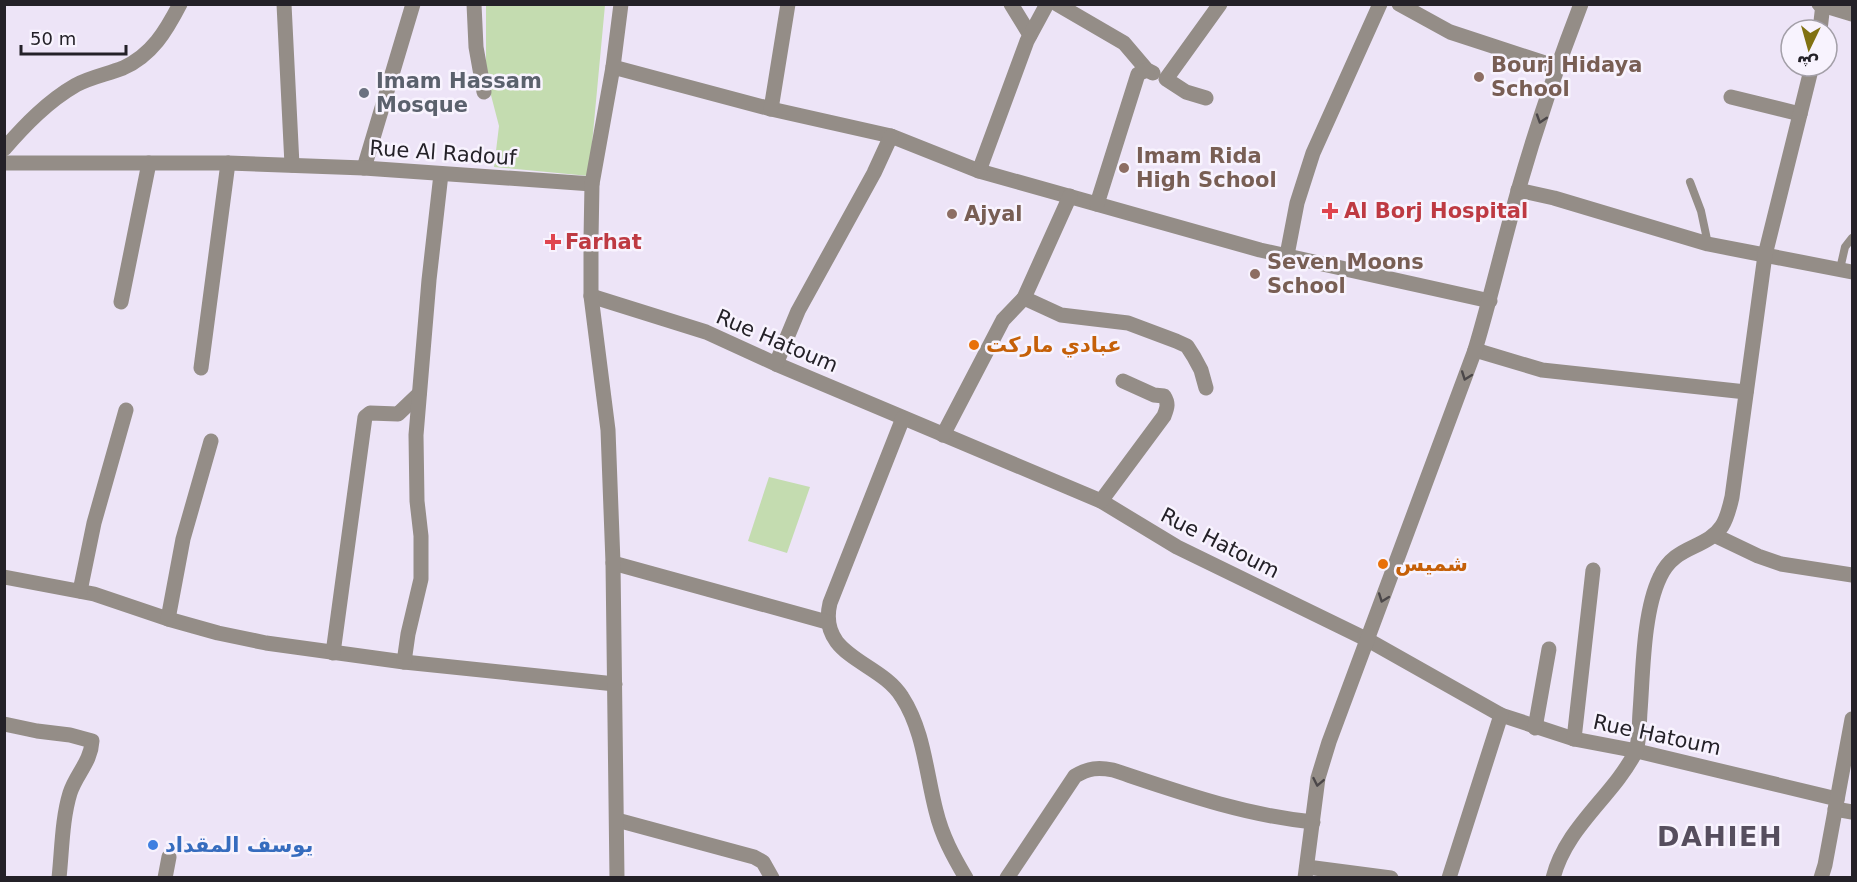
<svg xmlns="http://www.w3.org/2000/svg" width="1857" height="882" font-family="'DejaVu Sans','Noto Naskh Arabic',sans-serif">
  <rect width="100%" height="100%" fill="#ede4f7"/>
  <g fill="#c4dcb0">
    <path d="M486 5H605L589 176 494 167 499 126 486 76Z"/>
    <path d="M769 477 810 487 787 553 748 541Z"/>
  </g>
  <g fill="none" stroke-linecap="round" stroke-linejoin="round">
    <g stroke="#948d87" stroke-width="8">
      <path d="M1690 182 1701 211 1708 244"/>
      <path d="M1840 269 1845 247 1852 238"/>
    </g>
    <g stroke="#948d87" stroke-width="15">
      <path d="M474 4 476 47 484 92"/>
      <path d="M1011 4 1030 35"/>
      <path d="M1057 4 1124 43 1147 70 1153 73"/>
      <path d="M1399 4 1450 32 1557 67"/>
      <path d="M1819 4 1852 14"/>
      <path d="M1820 30 1823 4"/>
      <path d="M613 67 771 109 891 136 979 171 1260 250 1490 301"/>
      <path d="M1731 97 1800 114"/>
      <path d="M1206 98 1186 92 1166 79 1220 4"/>
      <path d="M771 109 788 4"/>
      <path d="M4 149C25 125 48 101 76 85 91 77 108 74 123 68 152 55 166 31 180 4"/>
      <path d="M364 168 413 4"/>
      <path d="M979 171 1027 41 1047 4"/>
      <path d="M1518 190 1554 198 1708 244 1852 272"/>
      <path d="M1097 204 1138 74 1147 70"/>
      <path d="M1287 255 1297 203 1313 153 1380 4"/>
      <path d="M591 296 706 332 776 364 1101 501 1177 547 1368 640 1501 715 1574 739 1637 751 1837 799"/>
      <path d="M1024 298 1061 315 1128 323 1176 341 1187 346 1194 357 1201 370 1206 388"/>
      <path d="M121 302 149 163"/>
      <path d="M1475 350 1542 370 1746 392"/>
      <path d="M776 364 798 311 874 173 891 136"/>
      <path d="M201 368 228 163"/>
      <path d="M903 418 830 603C817 657 880 661 902 697 924 731 926 773 936 811 942 836 953 856 966 878"/>
      <path d="M943 435 1003 320 1024 298 1070 196"/>
      <path d="M1101 501 1164 416C1167 408 1169 404 1164 396L1154 395 1123 381"/>
      <path d="M1714 535 1758 556 1781 564 1852 575"/>
      <path d="M613 563 827 622"/>
      <path d="M4 577 94 594 168 619 218 633 266 643 404 662 615 684"/>
      <path d="M80 591 94 523 126 410"/>
      <path d="M168 619 183 539 211 441"/>
      <path d="M333 653 365 417 370 413 398 414 419 394"/>
      <path d="M404 662 408 634 421 579V536L417 501 416 435 429 280 441 174"/>
      <path d="M4 724 37 731 70 735 92 741C91 762 76 774 70 793 62 819 62 850 59 878"/>
      <path d="M1535 728 1549 649"/>
      <path d="M1574 739 1593 570"/>
      <path d="M1835 809 1852 812"/>
      <path d="M617 820 754 857 763 862 772 878"/>
      <path d="M1307 867 1391 878"/>
      <path d="M165 878 169 857"/>
      <path d="M1007 878 1075 776C1089 768 1098 767 1113 770 1179 792 1243 815 1313 822"/>
      <path d="M1449 878 1501 715"/>
      <path d="M1553 878C1566 827 1612 797 1635 753 1640 742 1639 724 1640 712 1643 673 1643 612 1660 577 1675 544 1706 550 1722 526 1727 518 1730 506 1732 497L1765 255 1812 66"/>
    </g>
    <g stroke="#948d87" stroke-width="15">
      <path d="M284 4 292 165"/>
      <path d="M4 163H228L364 168 592 184"/>
      <path d="M617 878 613 563 608 430 591 296V239L592 184 613 67 621 4"/>
      <path d="M1305 878 1318 778 1329 742 1475 350C1491 297 1503 244 1518 191 1536 128 1557 66 1581 4"/>
      <path d="M1821 878 1825 865 1852 719"/>
    </g>
  </g>
  <defs><path id="oneway-chevron" d="M-2-3.5L2.5 0L-2 3.5" fill="none" stroke-width="1.6" stroke-linecap="round" stroke-linejoin="round" transform="scale(1.5)"/></defs>
  <g stroke="#4b4749">
    <use href="#oneway-chevron" transform="translate(1541 119) rotate(108)"/>
    <use href="#oneway-chevron" transform="translate(1466 376) rotate(110)"/>
    <use href="#oneway-chevron" transform="translate(1383 598) rotate(110)"/>
    <use href="#oneway-chevron" transform="translate(1318 782) rotate(101)"/>
  </g>
  <g fill="#8d6e63" stroke="#f8f3fe" stroke-width="2">
    <circle cx="1479" cy="77" r="6"/>
    <circle cx="1124" cy="168" r="6"/>
    <circle cx="952" cy="214" r="6"/>
    <circle cx="1255" cy="274" r="6"/>
  </g>
  <circle fill="#6b7280" stroke="#f8f3fe" stroke-width="2" cx="364" cy="93" r="6"/>
  <g fill="#e0444e" stroke="#f8f3fe" stroke-width="2">
    <path d="M1327 202h6v6h6v6h-6v6h-6v-6h-6v-6h6z"/>
    <path d="M550 233h6v6h6v6h-6v6h-6v-6h-6v-6h6z"/>
  </g>
  <g fill="#e8710a" stroke="#f8f3fe" stroke-width="2">
    <circle cx="974" cy="345" r="6"/>
    <circle cx="1383" cy="564" r="6"/>
  </g>
  <circle fill="#3f7fe0" stroke="#f8f3fe" stroke-width="2" cx="153" cy="845" r="6"/>
  <g text-anchor="middle" stroke-width="5" stroke-linejoin="round" paint-order="stroke">
    <g font-size="21" font-weight="bold" fill="#785e54" stroke="#f8f3fe" text-anchor="start">
      <text x="1491" y="72">Bourj Hidaya<tspan x="1491" dy="24">School</tspan></text>
      <text x="1136" y="163">Imam Rida<tspan x="1136" dy="24">High School</tspan></text>
      <text x="964" y="221">Ajyal</text>
      <text x="1267" y="269">Seven Moons<tspan x="1267" dy="24">School</tspan></text>
    </g>
    <g font-size="21" font-weight="bold" fill="#5b616d" stroke="#f8f3fe" text-anchor="start">
      <text x="376" y="88">Imam Hassam<tspan x="376" dy="24">Mosque</tspan></text>
    </g>
    <g font-size="21" fill="#242128" stroke="#f8f3fe">
      <text transform="translate(443 153) rotate(4)" y="7">Rue Al Radouf</text>
      <text transform="translate(777 341) rotate(23)" y="7">Rue Hatoum</text>
      <text transform="translate(1220 543) rotate(27)" y="7">Rue Hatoum</text>
      <text transform="translate(1657 735) rotate(12)" y="7">Rue Hatoum</text>
    </g>
    <g font-size="21" font-weight="bold" fill="#be3a42" stroke="#f8f3fe" text-anchor="start">
      <text x="1344" y="218">Al Borj Hospital</text>
      <text x="565" y="249">Farhat</text>
    </g>
    <g font-size="21" font-weight="bold" fill="#c56008" stroke="#f8f3fe" text-anchor="start">
      <text x="986" y="352">عبادي ماركت</text>
      <text x="1395" y="571">شميس</text>
    </g>
    <g font-size="21" font-weight="bold" fill="#366cbe" stroke="#f8f3fe" text-anchor="start">
      <text x="165" y="852">يوسف المقداد</text>
    </g>
    <g font-size="27" font-weight="bold" letter-spacing="1.5" fill="#564e5e" stroke="#f8f3fe">
      <text x="1720" y="846">DAHIEH</text>
    </g>
  </g>
  <rect width="1857" height="882" fill="none" stroke="#242128" stroke-width="12"/>
  <g transform="translate(1809 48) rotate(185)"><circle r="28" fill="#f8f3fe" stroke="#a39fa8" stroke-width="1.5"/>
  <path d="M0-4.5L10 22L0 15L-10 22Z" fill="#817112"/>
  <text y="-9" font-size="16" font-weight="bold" text-anchor="middle" fill="#242128">ش</text>
  </g>
  <path d="M21 45v9h105v-9" fill="none" stroke="#242128" stroke-width="3"/>
  <text x="30" y="45" font-size="18" fill="#242128" stroke="#f8f3fe" stroke-width="4.5" paint-order="stroke">50 m</text>
</svg>
